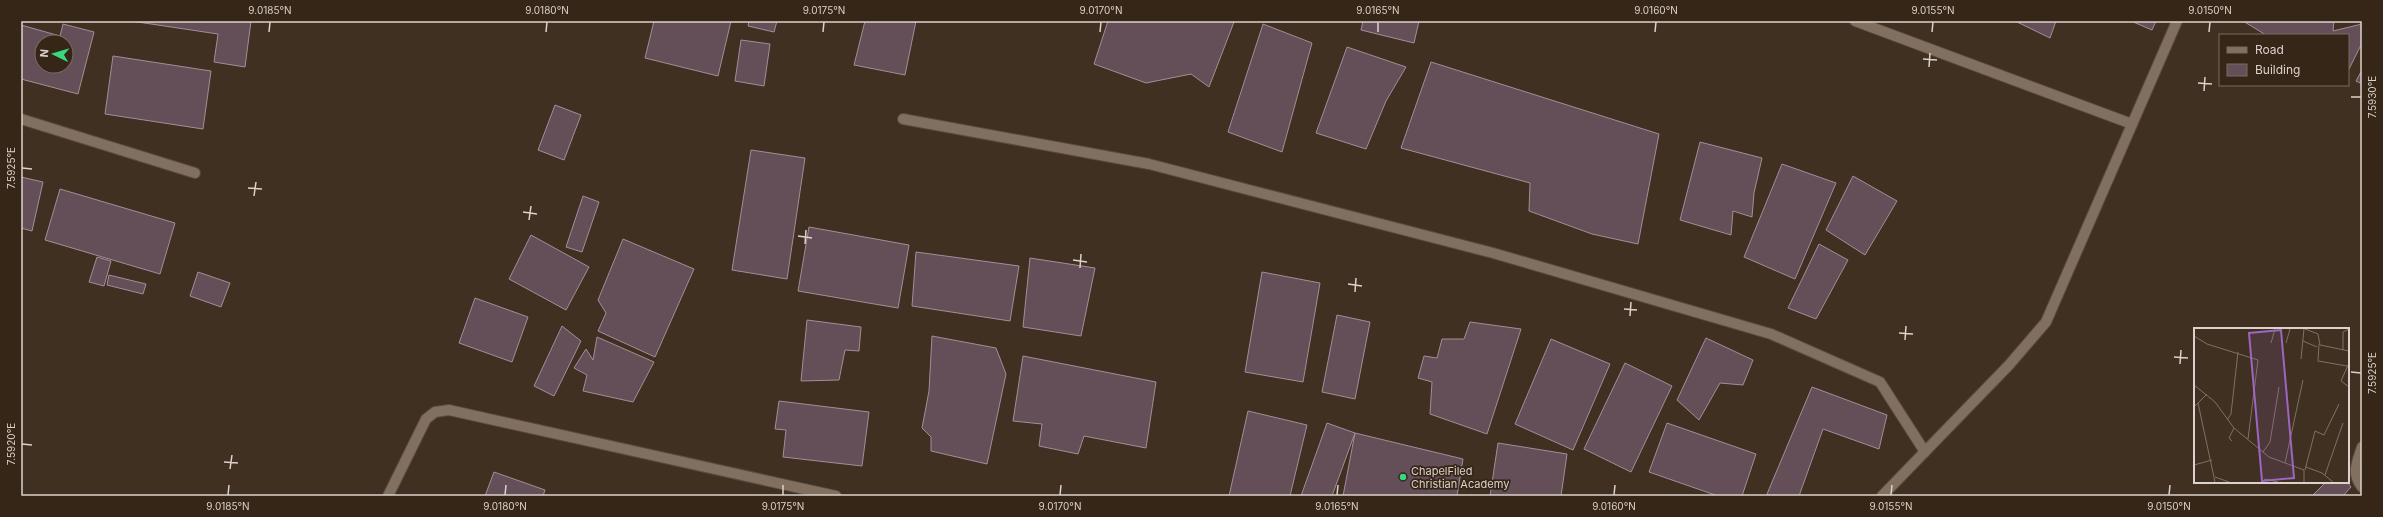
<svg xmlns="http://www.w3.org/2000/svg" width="2383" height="517" font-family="Inter,sans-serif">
  <rect width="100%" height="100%" fill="#3f3022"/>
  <g fill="#644e58" stroke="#a58d98" fill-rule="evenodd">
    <path d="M131 21H251L245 67 214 62 218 34Z"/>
    <path d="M654 21H731L718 76 645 58Z"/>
    <path d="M749 21H777L774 32 748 26Z"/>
    <path d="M865 21H916L905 75 854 65Z"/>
    <path d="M1108 21H1232L1234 22 1209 87 1191 74 1146 83 1094 64Z"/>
    <path d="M1363 21H1419L1414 43 1361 30Z"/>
    <path d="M2015 21H2056L2050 38Z"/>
    <path d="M2131 21H2156L2152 30Z"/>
    <path d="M2243 21H2334L2333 31 2362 24V43L2348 71V35H2266Z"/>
    <path d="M63 24 94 32 78 94 21 79V25L60 36ZM42 42H66V66H42Z"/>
    <path d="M1263 24 1312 43 1282 152 1228 132Z"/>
    <path d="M741 40 770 44 764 86 735 81Z"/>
    <path d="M1347 47 1406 67 1386 101 1366 149 1316 133Z"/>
    <path d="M113 56 211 71 203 129 105 114Z"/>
    <path d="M1431 62 1659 134 1638 244 1592 234 1529 211 1530 183 1401 148Z"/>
    <path d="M2362 70V84L2356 81Z"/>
    <path d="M555 105 581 115 564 160 538 150Z"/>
    <path d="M1700 142 1762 158 1754 193 1752 217 1733 211 1731 235 1680 220Z"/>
    <path d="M751 150 805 158 787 279 732 270Z"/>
    <path d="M1782 164 1836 183 1795 279 1744 257Z"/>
    <path d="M1853 176 1897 201 1865 255 1826 230Z"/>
    <path d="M21 177 43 182 32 231 21 228Z"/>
    <path d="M60 189 175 223 160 274 45 240Z"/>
    <path d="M583 196 599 202 582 252 566 247Z"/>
    <path d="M809 227 909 245 898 308 798 291Z"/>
    <path d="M531 235 589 267 566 310 509 279Z"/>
    <path d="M623 239 694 269 655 357 598 331 606 313 598 300Z"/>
    <path d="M1819 244 1848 260 1816 319 1788 308Z"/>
    <path d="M916 252 1019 266 1010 321 912 306Z"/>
    <path d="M97 257 111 261 104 286 89 282Z"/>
    <path d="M1030 258 1095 268 1081 336 1023 327Z"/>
    <path d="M198 272 230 283 221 307 190 296Z"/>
    <path d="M1262 272 1320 283 1303 382 1245 372Z"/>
    <path d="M109 275 146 284 143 294 107 285Z"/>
    <path d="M475 298 528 317 512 362 459 343Z"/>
    <path d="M1337 315 1370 322 1355 399 1322 392Z"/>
    <path d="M807 320 861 327 859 351 845 350 839 380 801 381Z"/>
    <path d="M1470 322 1521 329 1487 434 1430 414 1432 382 1418 378 1424 356 1437 358 1442 339H1464Z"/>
    <path d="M562 326 581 341 554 396 534 386Z"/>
    <path d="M932 336 996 348 1006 374 987 464 931 451V437L922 428 929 391Z"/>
    <path d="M597 337 654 362 633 402 583 391 587 375 574 368 586 349 593 360Z"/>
    <path d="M1706 338 1753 360 1743 385 1720 383 1699 420 1677 400Z"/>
    <path d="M1551 339 1610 364 1573 450 1515 424Z"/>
    <path d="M1023 356 1156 382 1146 448 1084 436 1078 454 1039 446 1042 424 1013 421Z"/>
    <path d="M1625 363 1672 386 1631 472 1584 449Z"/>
    <path d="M1812 387 1887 415 1879 449 1823 429 1799 496H1771L1767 494Z"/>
    <path d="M779 401 869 412 862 466 783 457 786 430 775 429Z"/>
    <path d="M1248 411 1307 425 1290 496H1229Z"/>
    <path d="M1327 423 1355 433 1332 496H1301Z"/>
    <path d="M1667 423 1756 454 1742 496H1718L1649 472Z"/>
    <path d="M1355 433 1463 459 1457 496H1343Z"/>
    <path d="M1498 443 1567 454 1561 496H1490Z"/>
    <path d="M494 472 545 490 543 496H485Z"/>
    <path d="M2326 482H2347L2351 487 2343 496H2312Z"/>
  </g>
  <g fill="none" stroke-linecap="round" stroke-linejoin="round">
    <g stroke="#594b40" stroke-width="12">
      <g id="minor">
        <path d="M1855 21 2132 124"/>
        <path d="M21 119 195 173"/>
        <path d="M903 119 1149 164 1493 253 1771 334 1880 382 1925 452"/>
        <path d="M2362 447C2357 462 2351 474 2362 487"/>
        <path d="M388 496 426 419 435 412 449 410 836 496"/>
        <path d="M1882 496 2009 365 2046 322 2177 21"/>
      </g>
    </g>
    <use href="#minor" stroke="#816f60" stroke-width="10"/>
  </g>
  <path fill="none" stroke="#dcd2ca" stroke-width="1.5" d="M269 32 270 22M546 32 547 22M823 32 824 22M1100 32 1101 22M1378 32V22M1655 32 1656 22M1932 32 1933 22M2209 32 2210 22M1923 59 1937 60M1929 67 1930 53M2198 83 2212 84M2204 91 2205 77M2351 97H2361M22 168 32 169M248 188 262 189M254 196 256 182M523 212 537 214M529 220 531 206M798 236 812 238M805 244 806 230M1073 260 1087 262M1080 268 1081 254M1348 284 1362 286M1355 292 1356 278M1624 309 1637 310M1630 316 1631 302M1899 333 1913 334M1905 340 1906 326M2174 357 2188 358M2180 364 2181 350M2351 372 2361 373M22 444 32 445M224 462 238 463M230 469 232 455M228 495 229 485M505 495 506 485M783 495V485M1060 495 1061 485M1337 495 1338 485M1614 495 1615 485M1891 495 1892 485M2169 495 2170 485"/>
  <circle fill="#39d87f" stroke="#352618" stroke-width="1.5" cx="1403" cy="477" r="4"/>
  <g text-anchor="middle" stroke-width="3.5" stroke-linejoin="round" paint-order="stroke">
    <g font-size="11" fill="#dcd2ca" stroke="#352618" text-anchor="start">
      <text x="1411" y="475">ChapelFiled<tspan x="1411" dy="13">Christian Academy</tspan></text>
    </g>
  </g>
  <g transform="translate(2194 328)">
    <rect width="155" height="155" fill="#3f3022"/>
    <path fill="none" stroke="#7e7165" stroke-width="1" d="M111 1 124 6 126 17 155 23M0 8 13 16 64 32 54 111M109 13 123 19M77 15 81 1M92 15 96 1M125 16 124 33 153 38M149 22V4L155 1M107 31 110 1M155 35 147 53 155 59M0 57 21 74 40 100 75 129 110 142V154M4 75 21 154M0 79 13 66M33 92 37 86 44 24M38 113 35 110 40 100M69 124 76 114 85 59M91 135 109 52M0 137 18 132M112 139 128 145 139 154M111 142 121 103 130 107 145 76M131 147 149 95M21 149 35 154M68 154 71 151 84 154"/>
    <path fill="#9d66c3" fill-opacity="0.15" stroke="#9d66c3" stroke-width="2" d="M87 2 100 150 68 153 55 5Z"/>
    <rect width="155" height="155" fill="none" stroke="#dcd2ca" stroke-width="2"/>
  </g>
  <rect width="2383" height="517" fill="none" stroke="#352618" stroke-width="44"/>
  <rect x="2219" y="34" width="130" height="52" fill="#352618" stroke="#786b5f"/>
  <rect x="2227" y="47" width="20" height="6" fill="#816f60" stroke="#786b5f"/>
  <text x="2255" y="54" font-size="12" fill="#dcd2ca">Road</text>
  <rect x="2227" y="64" width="20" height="12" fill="#644e58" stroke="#786b5f"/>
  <text x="2255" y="74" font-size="12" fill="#dcd2ca">Building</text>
  <g transform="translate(54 54) rotate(275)"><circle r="19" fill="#352618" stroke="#786b5f"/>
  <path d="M0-3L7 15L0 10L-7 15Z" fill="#39d87f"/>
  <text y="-6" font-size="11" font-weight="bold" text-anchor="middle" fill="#dcd2ca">N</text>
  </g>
  <rect x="22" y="22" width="2339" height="473" fill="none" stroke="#dcd2ca" stroke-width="1.5"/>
  <g font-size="10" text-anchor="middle" fill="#dcd2ca">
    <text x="270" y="14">9.0185°N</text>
    <text x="547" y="14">9.0180°N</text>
    <text x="824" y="14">9.0175°N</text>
    <text x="1101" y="14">9.0170°N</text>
    <text x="1378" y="14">9.0165°N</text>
    <text x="1656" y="14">9.0160°N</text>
    <text x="1933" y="14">9.0155°N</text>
    <text x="2210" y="14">9.0150°N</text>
    <text transform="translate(2372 97) rotate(-90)" y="4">7.5930°E</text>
    <text transform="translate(11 168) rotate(-90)" y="4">7.5925°E</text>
    <text transform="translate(2372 373) rotate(-90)" y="4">7.5925°E</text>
    <text transform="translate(11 444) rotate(-90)" y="4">7.5920°E</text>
    <text x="228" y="510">9.0185°N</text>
    <text x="505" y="510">9.0180°N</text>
    <text x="783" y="510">9.0175°N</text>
    <text x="1060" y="510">9.0170°N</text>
    <text x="1337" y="510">9.0165°N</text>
    <text x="1614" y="510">9.0160°N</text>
    <text x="1891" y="510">9.0155°N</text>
    <text x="2169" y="510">9.0150°N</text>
  </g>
</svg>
